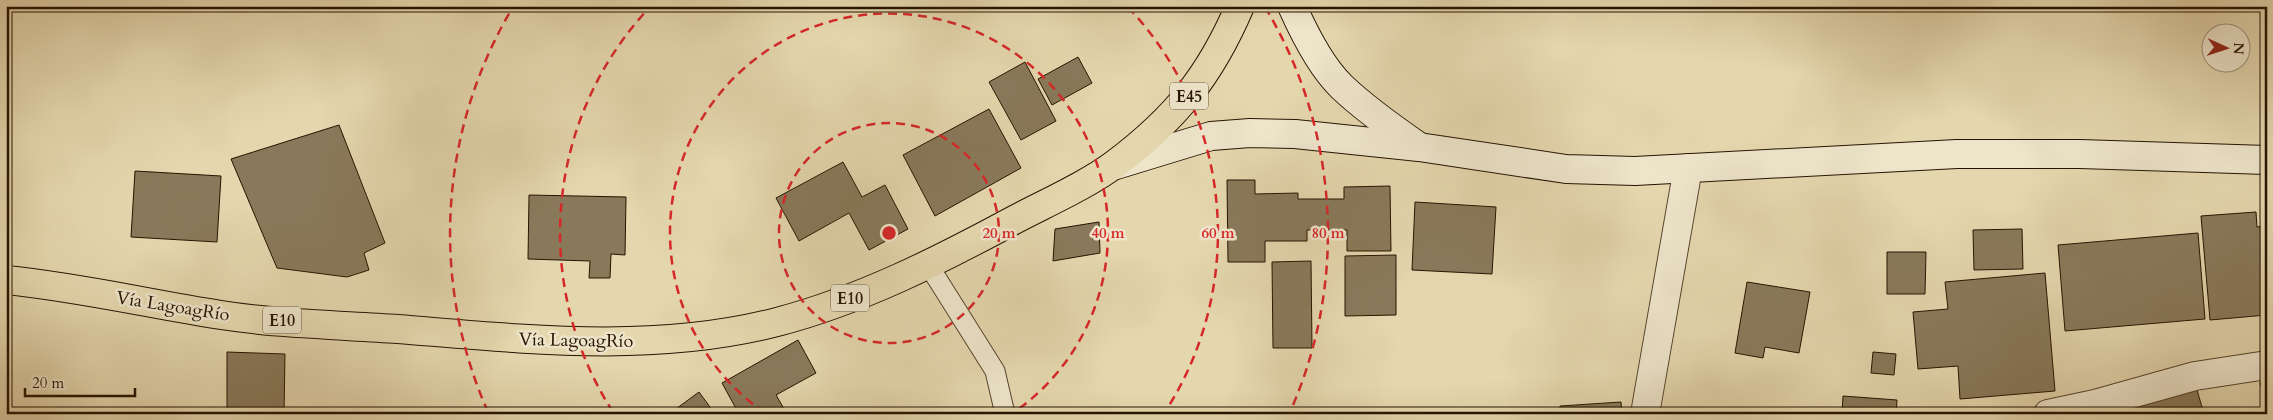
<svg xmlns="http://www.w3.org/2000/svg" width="2273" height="420" font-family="Cardo,serif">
  <rect width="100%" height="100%" fill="#e4d6ad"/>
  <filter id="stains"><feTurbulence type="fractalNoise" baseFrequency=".004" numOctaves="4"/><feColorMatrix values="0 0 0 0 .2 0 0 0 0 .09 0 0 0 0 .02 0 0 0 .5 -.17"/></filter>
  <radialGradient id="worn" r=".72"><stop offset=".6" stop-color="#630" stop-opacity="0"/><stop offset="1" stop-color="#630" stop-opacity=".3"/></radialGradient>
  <g fill="#89795a" stroke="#261400">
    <path d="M1078 57 1092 83 1052 105 1038 79Z"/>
    <path d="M1025 62 1056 121 1021 140 989 82Z"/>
    <path d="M989 109 1021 168 935 216 903 155Z"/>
    <path d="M339 125 385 243 364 253 369 270 347 277 277 268 231 159Z"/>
    <path d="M843 162 862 197 885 185 908 229 869 250 849 213 799 241 776 198Z"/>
    <path d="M135 171 221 176 217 242 131 237Z"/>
    <path d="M1227 180H1255V194L1298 193V199H1344V187L1390 186 1391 251H1347V230H1307V241H1265V262H1228Z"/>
    <path d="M529 195 626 197 625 255 611 254 610 278H589L590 261 528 259Z"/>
    <path d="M1415 202 1496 207 1492 274 1412 270Z"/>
    <path d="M2256 212 2257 227 2267 226V315L2210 320 2201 216Z"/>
    <path d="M1099 222 1100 253 1053 261 1055 229Z"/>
    <path d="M2022 229 2023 269 1974 270 1973 230Z"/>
    <path d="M2198 233 2205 319 2065 331 2058 245Z"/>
    <path d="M1887 252H1926L1925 294H1887Z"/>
    <path d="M1396 255V315L1345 316V256Z"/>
    <path d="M1311 261 1312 348H1273L1272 262Z"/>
    <path d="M2045 273 2055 391 1960 399 1958 366 1918 369 1913 312 1948 309 1945 282Z"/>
    <path d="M1747 282 1810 292 1799 353 1765 347 1763 358 1735 353Z"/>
    <path d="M798 340 816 373 776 395 787 414H739L722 383Z"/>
    <path d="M227 352 285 354 284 414H227Z"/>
    <path d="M1873 352 1896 354 1894 375 1871 373Z"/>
    <path d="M2267 381V405L2260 383Z"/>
    <path d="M2195 383 2204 414H2128L2125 404Z"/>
    <path d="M699 392 715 414H669Z"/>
    <path d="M1843 396 1897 400 1896 414H1842Z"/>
    <path d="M1621 402 1622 414H1560V406Z"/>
  </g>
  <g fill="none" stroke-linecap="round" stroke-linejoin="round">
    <g stroke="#56442b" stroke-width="21">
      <path id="lane" d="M929 266 995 371 1005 414"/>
    </g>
    <g stroke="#56442b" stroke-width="30">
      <g id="street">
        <path d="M1645 414 1688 168"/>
        <path d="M2048 414 2095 404 2195 376 2267 365"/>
      </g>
    </g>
    <g stroke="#261400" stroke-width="30">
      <g id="secondary">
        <path d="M1292 6C1304 33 1321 67 1342 87 1365 109 1392 128 1418 146"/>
        <path d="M1116 165 1211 136 1250 133 1295 134 1419 147 1566 169 1635 171 1957 154H2080L2267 160"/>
      </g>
    </g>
    <g stroke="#261400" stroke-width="30">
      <path id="highway" d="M6 280C78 287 150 304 221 315 279 324 339 325 398 329 524 339 653 354 777 322 861 300 938 261 1014 220 1046 203 1087 185 1115 164 1176 118 1210 76 1240 6"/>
    </g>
    <use href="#lane" stroke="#ede4ca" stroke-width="19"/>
    <use href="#street" stroke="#ede4ca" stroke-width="28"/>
    <use href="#secondary" stroke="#ede4ca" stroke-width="28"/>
    <use href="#highway" stroke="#e4d6ad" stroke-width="28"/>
  </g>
  <g fill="none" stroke="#d62828" stroke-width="2.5" stroke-dasharray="9 6">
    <circle cx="889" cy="233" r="110"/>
    <path d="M765 413A219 219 0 1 1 1013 413"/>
    <path d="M613 412A329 329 0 0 1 650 7M1128 7A329 329 0 0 1 1165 412"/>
    <path d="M488 412A439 439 0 0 1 513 7M1265 7A439 439 0 0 1 1290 412"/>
  </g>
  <g text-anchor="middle" stroke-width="5" stroke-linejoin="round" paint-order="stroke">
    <g fill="#ede4ca" stroke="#62523d" stroke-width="1">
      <rect x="1170" y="82.5" width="38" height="27" rx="4"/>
      <rect x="831" y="284.5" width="38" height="27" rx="4"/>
      <rect x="263" y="306.5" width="38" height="27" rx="4"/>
    </g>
    <g font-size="16" font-weight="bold" fill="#261400">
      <text x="1189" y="102">E45</text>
      <text x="850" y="304">E10</text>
      <text x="282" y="326">E10</text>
    </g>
    <g font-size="18" fill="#261400" stroke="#ede4ca">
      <text transform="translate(173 306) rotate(9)" y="6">Vía LagoagRío</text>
      <text transform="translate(576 340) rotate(1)" y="6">Vía LagoagRío</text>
    </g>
  </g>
  <circle cx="889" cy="233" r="8" fill="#d62828" stroke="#ede4ca" stroke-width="2.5"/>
  <g font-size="15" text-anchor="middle" font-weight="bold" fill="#d62828" stroke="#ede4ca" stroke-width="5" stroke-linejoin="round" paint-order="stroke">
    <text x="999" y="238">20 m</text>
    <text x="1108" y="238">40 m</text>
    <text x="1218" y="238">60 m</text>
    <text x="1328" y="238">80 m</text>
  </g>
  <rect width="2273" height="420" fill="none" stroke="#e4d6ad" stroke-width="25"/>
  <rect x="8" y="8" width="2258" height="405" fill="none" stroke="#261400" stroke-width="2.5"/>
  <rect x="12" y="12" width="2248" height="395" fill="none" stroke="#261400"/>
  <g transform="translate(2226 48) rotate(93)"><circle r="24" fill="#ede4ca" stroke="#9d9179"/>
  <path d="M0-4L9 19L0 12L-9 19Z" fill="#8f2418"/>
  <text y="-8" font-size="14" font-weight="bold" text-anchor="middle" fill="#261400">N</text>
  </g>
  <path d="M25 388v8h110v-8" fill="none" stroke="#261400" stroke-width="2.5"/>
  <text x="32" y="388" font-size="15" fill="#261400" stroke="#ede4ca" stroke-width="4" paint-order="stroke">20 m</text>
  <rect width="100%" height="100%" filter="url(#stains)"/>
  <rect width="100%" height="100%" fill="url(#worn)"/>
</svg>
